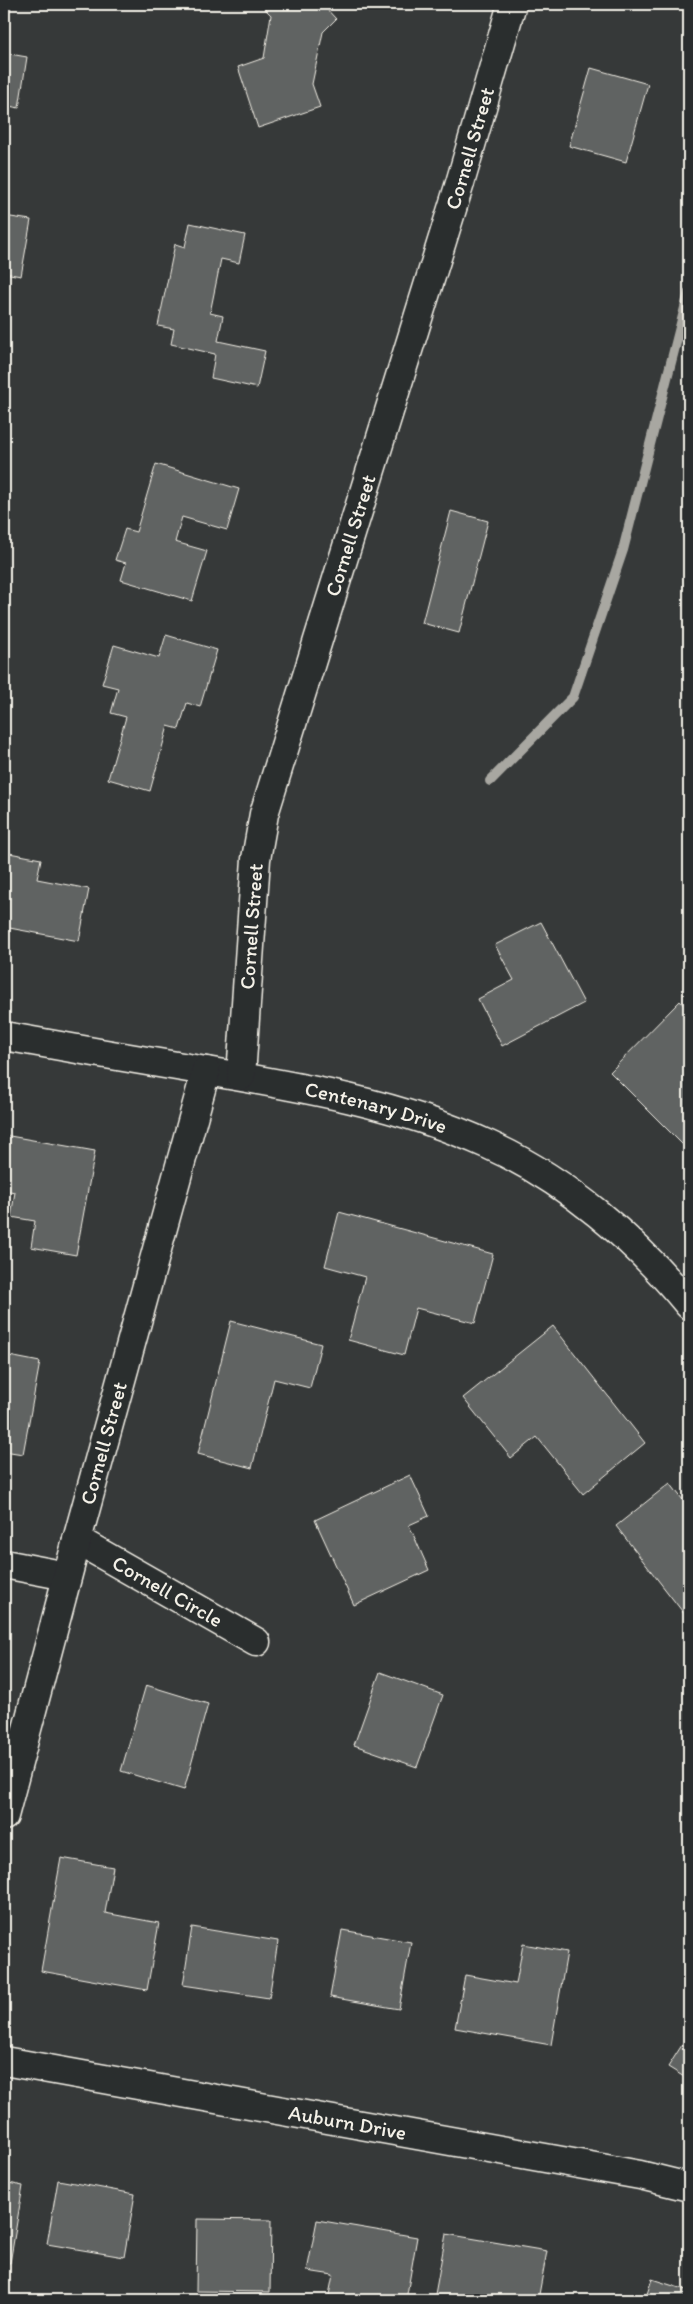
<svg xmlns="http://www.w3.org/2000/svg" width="693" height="2304" font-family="Itim,sans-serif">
  <rect width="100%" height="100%" fill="#363939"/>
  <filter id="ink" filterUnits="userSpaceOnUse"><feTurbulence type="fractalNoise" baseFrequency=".02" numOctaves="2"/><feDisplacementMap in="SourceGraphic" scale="10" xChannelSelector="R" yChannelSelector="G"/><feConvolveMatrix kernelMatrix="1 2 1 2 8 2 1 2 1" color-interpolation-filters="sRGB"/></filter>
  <g filter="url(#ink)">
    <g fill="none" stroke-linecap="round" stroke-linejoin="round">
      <path stroke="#a8a7a1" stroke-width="10" d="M490 781 573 697 623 550 689 292"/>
    </g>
    <g fill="#616362" stroke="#f4f1e8">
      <path d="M4 4H11L4 49Z"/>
      <path d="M260 4H322L336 19 323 32 312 84 320 107 258 128 238 67 264 58 271 15Z"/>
      <path d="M4 53 27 57 19 108 4 105Z"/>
      <path d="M591 68 648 84 626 162 569 146Z"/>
      <path d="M4 216 31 220 21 276 4 273Z"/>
      <path d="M190 223 245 235 239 263 221 259 210 313 223 316 218 341 265 351 257 388 211 378 215 354 171 344 174 329 158 326 175 244 185 247Z"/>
      <path d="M156 464 239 489 227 530 182 517 175 542 207 551 192 601 121 580 126 563 115 560 125 529 136 532Z"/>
      <path d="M451 511 488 521 459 633 422 623Z"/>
      <path d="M166 635 217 650 200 707 187 703 179 729 168 726 150 791 108 779 126 717 111 713 118 688 102 684 114 645 159 658Z"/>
      <path d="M4 852 41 859 37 879 89 889 79 941 4 927Z"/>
      <path d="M541 922 584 1003 502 1046 478 999 514 980 495 945Z"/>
      <path d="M680 1001 689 1011V1139L683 1145 610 1072Z"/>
      <path d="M4 1135 95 1151 76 1255 31 1247 35 1221 11 1217 15 1192 4 1190Z"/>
      <path d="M339 1212 493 1254 475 1323 416 1308 404 1355 348 1340 365 1277 325 1266Z"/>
      <path d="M231 1321 321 1344 310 1388 274 1379 252 1468 198 1454Z"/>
      <path d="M553 1326 645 1443 583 1494 537 1437 511 1458 463 1398Z"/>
      <path d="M4 1355 40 1362 23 1454 4 1451Z"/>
      <path d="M410 1475 429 1516 409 1525 429 1570 354 1605 315 1520Z"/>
      <path d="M670 1483 689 1508V1620L616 1526Z"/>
      <path d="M380 1672 443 1695 417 1767 354 1745Z"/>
      <path d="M146 1685 208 1704 184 1790 121 1771Z"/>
      <path d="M61 1858 113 1867 105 1913 159 1923 147 1990 41 1971Z"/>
      <path d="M192 1927 278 1941 269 1998 183 1985Z"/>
      <path d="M342 1930 411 1942 399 2009 330 1997Z"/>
      <path d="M523 1944 567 1952 551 2045 455 2028 465 1975 516 1984Z"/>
      <path d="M689 2034V2080L668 2067Z"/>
      <path d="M58 2180 135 2194 124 2257 47 2244Z"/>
      <path d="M4 2182 23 2186 10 2263 4 2262Z"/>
      <path d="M197 2219 271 2220 270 2292 196 2291Z"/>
      <path d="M317 2220 417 2237 406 2300H328L333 2275 307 2271Z"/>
      <path d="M446 2234 547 2251 538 2300H434Z"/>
      <path d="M652 2279 689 2291V2300H645Z"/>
    </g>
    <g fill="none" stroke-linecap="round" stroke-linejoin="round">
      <g stroke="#f4f1e8" stroke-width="31">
        <g id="minor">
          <path id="s1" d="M4 1036C71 1048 139 1060 206 1071 302 1087 400 1104 489 1145 566 1180 636 1240 689 1305"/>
          <path id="s2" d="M241 1076 256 859 264 814 460 183 512 4"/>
          <path id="s3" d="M77 1540 256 1642"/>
          <path d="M4 1564 67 1576"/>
          <path id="s4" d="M4 1816 77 1540 206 1071"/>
          <path id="s5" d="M4 2061 640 2175 689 2187"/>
        </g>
      </g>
      <use href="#minor" stroke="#2a2d2e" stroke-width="28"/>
    </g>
  </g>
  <g text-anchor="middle" stroke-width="4" stroke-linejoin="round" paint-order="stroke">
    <g font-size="21" fill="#f4f1e8" stroke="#2a2d2e">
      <text dy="7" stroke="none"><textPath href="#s2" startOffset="960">Cornell Street</textPath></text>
      <text dy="7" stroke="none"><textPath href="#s2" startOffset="555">Cornell Street</textPath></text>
      <text dy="7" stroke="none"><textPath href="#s2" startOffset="150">Cornell Street</textPath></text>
      <text dy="7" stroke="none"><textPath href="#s1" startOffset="379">Centenary Drive</textPath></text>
      <text dy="7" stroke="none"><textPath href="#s4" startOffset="386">Cornell Street</textPath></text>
      <text dy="7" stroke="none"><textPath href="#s3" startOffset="104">Cornell Circle</textPath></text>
      <text dy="7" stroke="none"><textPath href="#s5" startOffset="349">Auburn Drive</textPath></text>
    </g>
  </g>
  <rect width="693" height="2304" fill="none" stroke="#2a2d2e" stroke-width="20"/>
  <rect x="10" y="10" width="673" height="2284" fill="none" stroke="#f4f1e8" stroke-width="2" filter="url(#ink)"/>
</svg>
